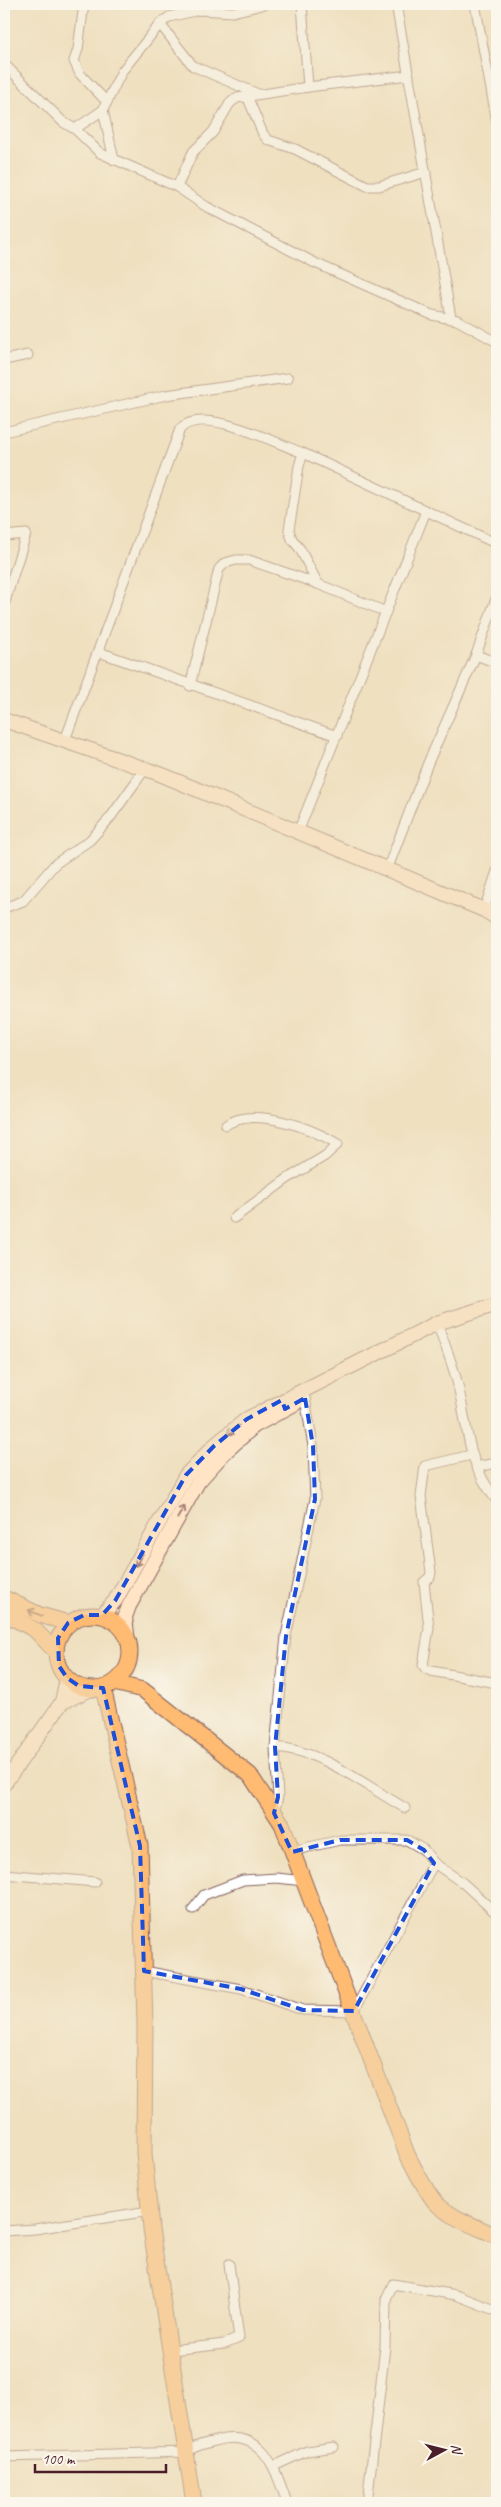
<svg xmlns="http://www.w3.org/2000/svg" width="501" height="2507" font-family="Caveat,sans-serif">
  <rect width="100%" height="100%" fill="#fbf7ec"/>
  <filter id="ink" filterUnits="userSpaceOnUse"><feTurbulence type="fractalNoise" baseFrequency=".02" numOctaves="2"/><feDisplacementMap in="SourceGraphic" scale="10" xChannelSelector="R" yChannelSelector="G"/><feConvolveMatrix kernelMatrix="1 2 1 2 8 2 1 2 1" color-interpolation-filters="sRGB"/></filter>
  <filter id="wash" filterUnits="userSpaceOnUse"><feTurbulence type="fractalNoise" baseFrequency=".0096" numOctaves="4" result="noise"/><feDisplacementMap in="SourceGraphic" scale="20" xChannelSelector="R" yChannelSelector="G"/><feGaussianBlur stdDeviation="1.12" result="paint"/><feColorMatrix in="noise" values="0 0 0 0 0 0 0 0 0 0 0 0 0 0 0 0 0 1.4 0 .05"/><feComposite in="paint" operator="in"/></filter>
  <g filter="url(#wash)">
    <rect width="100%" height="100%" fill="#efe0c0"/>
  </g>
  <g filter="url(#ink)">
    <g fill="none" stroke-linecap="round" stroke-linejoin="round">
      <g stroke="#84635f" stroke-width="11">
        <g id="street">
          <path d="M84 4 78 49 74 61 80 74 107 102"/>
          <path d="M302 4 308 87"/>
          <path d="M396 4 451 318"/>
          <path d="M475 4 497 122"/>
          <path d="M160 24 193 66 258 94"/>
          <path d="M4 64 63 122 75 129 100 153 177 187 207 207 315 263 432 315 457 320 497 342"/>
          <path d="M247 96 263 134 268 140 295 149 367 186H379L426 172"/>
          <path d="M103 110 114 160"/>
          <path d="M75 129 103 110 122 71 160 24 169 17 199 10 233 12 265 4"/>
          <path d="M177 187 193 152 213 132 230 103 237 98 308 87 409 75"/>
          <path d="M4 360 28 355"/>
          <path d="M4 432 166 395 288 378"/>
          <path d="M303 453 497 544"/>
          <path d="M4 536 26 534 4 605"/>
          <path d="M99 652 337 736"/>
          <path d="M476 655 497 663"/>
          <path d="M190 686 219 569 225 563 236 560H249L318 584 386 612"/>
          <path d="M65 740 180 429C202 404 277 444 303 453L299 466 289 530 292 539 300 549 318 584"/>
          <path d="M298 832 426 511"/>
          <path d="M387 870 428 763 476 655 497 596"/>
          <path d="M4 908 23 901 55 864 90 840 110 818 145 769"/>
          <path d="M484 910 497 871"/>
          <path d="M226 1125C255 1106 311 1128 338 1144L325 1156 287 1179 234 1218"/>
          <path d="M440 1331C447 1351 455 1370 459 1390 469 1435 467 1462 497 1501"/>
          <path d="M471 1455 425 1466 421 1496 431 1572 430 1577 424 1582 429 1628 423 1665 426 1669 431 1671 497 1683"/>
          <path d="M476 1467 497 1463"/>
          <path d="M275 1747C322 1750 364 1785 405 1808"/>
          <path d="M274 1813 278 1797 275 1747 286 1636 315 1499 313 1446 305 1398"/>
          <path d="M291 1851 340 1840H407L424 1850 434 1863 463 1883 497 1914"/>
          <path d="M4 1874 95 1882"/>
          <path d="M193 1909 204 1895 243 1880 277 1878 304 1881"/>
          <path d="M144 1971 241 1989 303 2010 354 2011 434 1863"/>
          <path d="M4 2231 35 2229 149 2211"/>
          <path d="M171 2350 225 2344 239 2338 229 2264"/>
          <path d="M4 2457 187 2452C195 2445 205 2444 215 2441 263 2427 275 2468 287 2503"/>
          <path d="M274 2466 307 2451 334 2447"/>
          <path d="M367 2503 385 2347 386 2299 393 2284 456 2295 497 2311"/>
        </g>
      </g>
      <g stroke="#84635f" stroke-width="16">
        <g id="secondary">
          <path d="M4 720 160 774 484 910 497 918"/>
          <path d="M102 1615 115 1601 186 1475 214 1446 247 1419 437 1323 497 1304"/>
          <path d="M127 1634 125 1617 129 1606 198 1482 224 1453 254 1426 296 1403"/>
          <path d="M62 1702 91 1689"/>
          <path d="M4 1784 62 1702 67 1678"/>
        </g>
      </g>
      <g stroke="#84635f" stroke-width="17">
        <g id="primary">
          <path d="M4 1598 40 1615 68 1623"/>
          <path d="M4 1613 35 1630 56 1652"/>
          <circle cx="93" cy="1652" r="37"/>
          <path d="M114 1683 143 1690 250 1775 282 1824 407 2154C415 2170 424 2188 435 2202 450 2218 477 2227 497 2236"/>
          <path d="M103 1688 140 1846 145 2024 144 2153 151 2229 194 2503"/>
        </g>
      </g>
      <use href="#street" stroke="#fff" stroke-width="9"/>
      <use href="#secondary" stroke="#ffe4c6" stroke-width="14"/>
      <use href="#primary" stroke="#ffbb71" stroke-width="15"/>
    </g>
    <defs><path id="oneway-shaft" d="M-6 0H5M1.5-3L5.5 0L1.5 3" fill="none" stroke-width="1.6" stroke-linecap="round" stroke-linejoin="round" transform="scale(1.25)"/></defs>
    <g stroke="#a48278">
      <use href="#oneway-shaft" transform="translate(233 1430) rotate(141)"/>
      <use href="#oneway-shaft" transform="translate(181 1512) rotate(-61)"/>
      <use href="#oneway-shaft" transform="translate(139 1560) rotate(119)"/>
    </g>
    <use stroke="#9b654a" href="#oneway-shaft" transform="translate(35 1613) rotate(-157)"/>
  </g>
  <path d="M0 0H501V2507H0ZM305 1398 313 1446 315 1499 286 1636 275 1747 278 1797 274 1813 292 1852 340 1840H407L424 1850 434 1863 354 2011 303 2010 241 1989 144 1971 140 1846 103 1688 79 1686 67 1678 59 1666 58 1638 68 1623 84 1615H102L115 1601 186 1475 214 1446 247 1419 282 1400 285 1409Z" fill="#efe0c0" fill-opacity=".55" fill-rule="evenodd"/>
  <path fill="none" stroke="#1d4ed8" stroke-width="4" stroke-dasharray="10 6" stroke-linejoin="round" d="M305 1398 313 1446 315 1499 286 1636 275 1747 278 1797 274 1813 292 1852 340 1840H407L424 1850 434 1863 354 2011 303 2010 241 1989 144 1971 140 1846 103 1688 79 1686 67 1678 59 1666 58 1638 68 1623 84 1615H102L115 1601 186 1475 214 1446 247 1419 282 1400 285 1409Z"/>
  <rect width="501" height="2507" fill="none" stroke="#fbf7ec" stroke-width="20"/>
  <g transform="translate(444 2450) rotate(83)" stroke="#fbf7ec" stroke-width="4" paint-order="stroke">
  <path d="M0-4L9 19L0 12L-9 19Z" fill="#4a1f2b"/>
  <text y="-8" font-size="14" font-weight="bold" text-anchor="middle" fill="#4a1f2b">N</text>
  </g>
  <path d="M35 2464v8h131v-8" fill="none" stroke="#4a1f2b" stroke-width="2.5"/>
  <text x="42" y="2464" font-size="15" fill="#4a1f2b" stroke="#fbf7ec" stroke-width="4" paint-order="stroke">100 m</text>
</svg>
